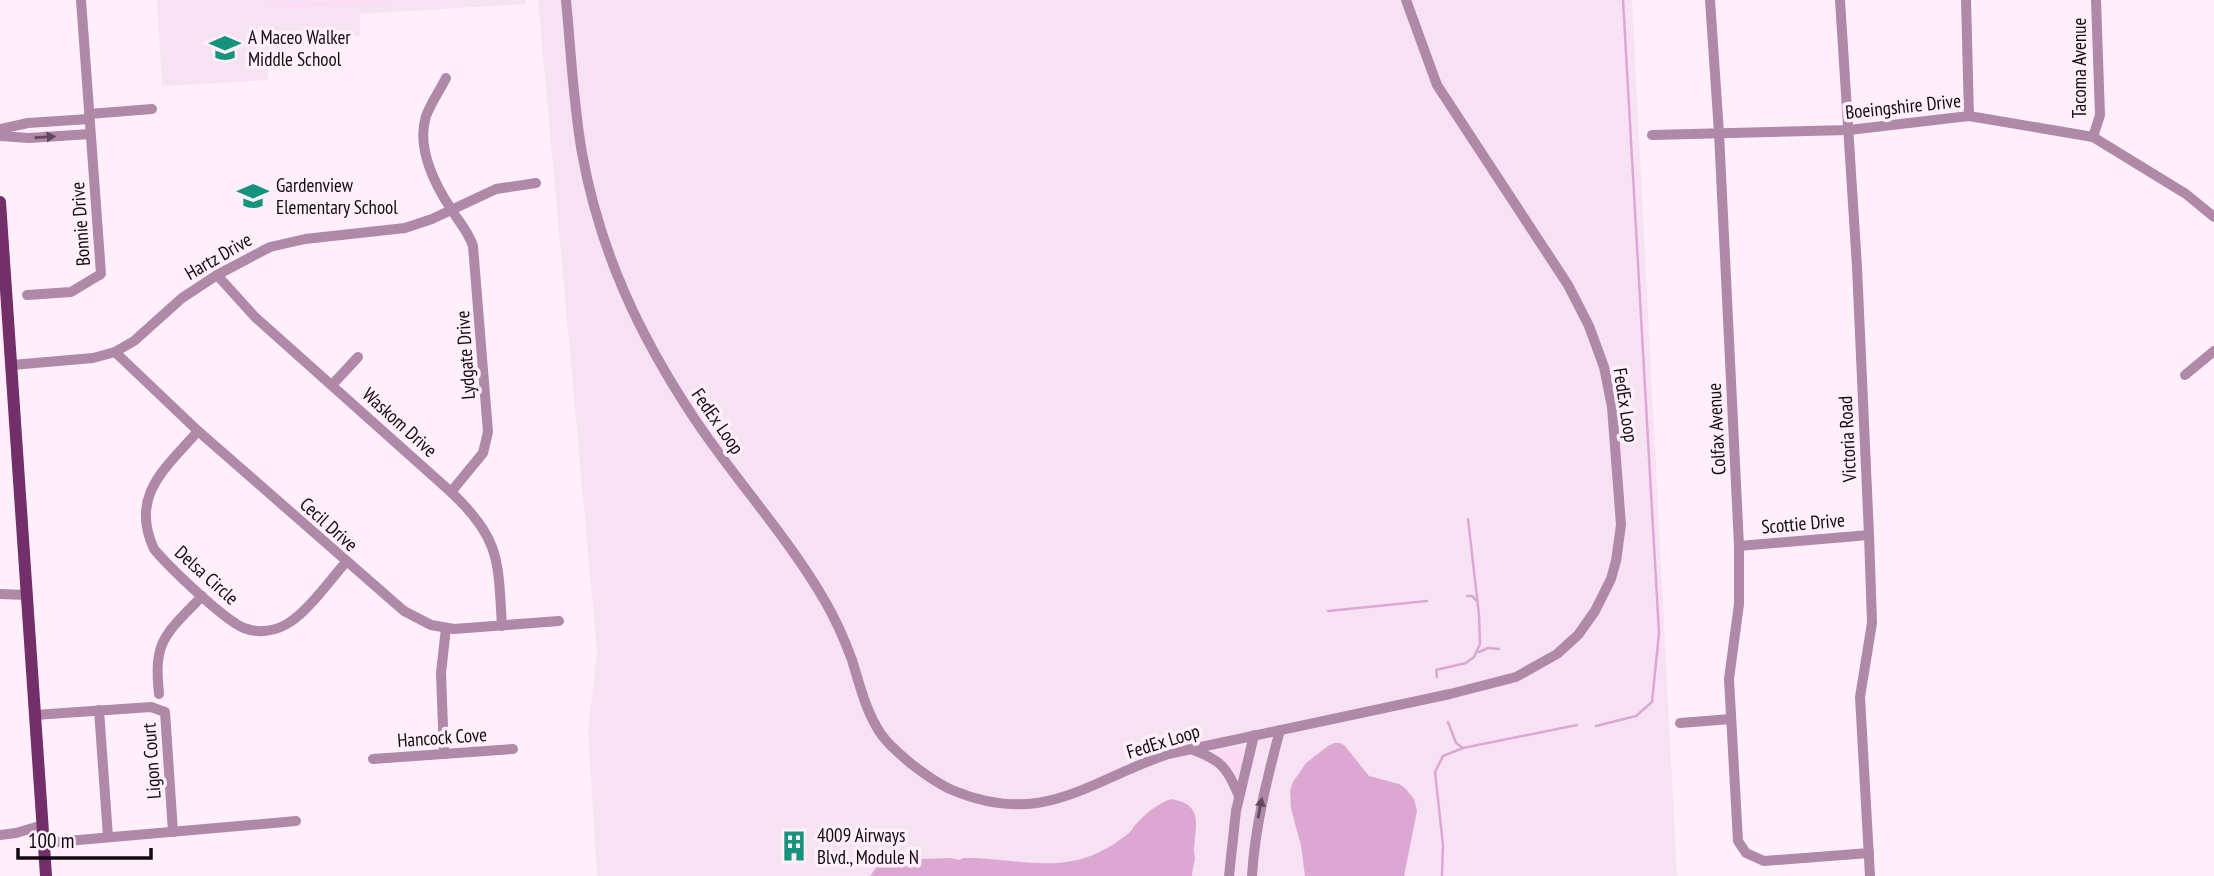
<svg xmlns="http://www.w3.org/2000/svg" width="2214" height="876" font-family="'PT Sans Narrow',sans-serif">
  <rect width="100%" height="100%" fill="#feeffb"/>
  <g fill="#f7e2f3">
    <path d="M157 0H525V4L360 14V36L313 40 267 55 268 80 162 86Z"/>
    <path d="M538 0H1632L1677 876H597L588 732 597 652Z"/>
  </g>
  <g fill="#fddbf6">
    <path d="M268 0 293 2 399 0 294 8 278 5Z"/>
    <path d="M1235 747 1242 750 1244 753 1239 775 1236 776 1230 767 1216 754 1218 751Z"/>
  </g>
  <g fill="#dca8d3">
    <path d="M1334 743H1340L1345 746 1369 776 1399 784 1405 788 1414 799 1417 811 1404 876H1305L1301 846 1291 808 1290 791 1293 782 1306 763 1328 746Z"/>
    <path d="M1171 799C1203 804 1196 824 1194 848 1193 851 1195 855 1195 859 1194 865 1192 870 1192 876H870L879 864 893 860 950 858 960 860 963 858H975C1038 862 1077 876 1130 832 1131 831 1135 825 1136 824 1146 813 1157 804 1171 799Z"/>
  </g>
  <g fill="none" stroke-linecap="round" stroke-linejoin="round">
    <g stroke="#dca8d3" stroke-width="2.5">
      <path d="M1467 596H1472L1476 600"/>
      <path d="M1328 611 1427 601"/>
      <path d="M1479 652 1488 648 1499 649"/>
      <path d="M1437 677 1436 670 1466 663 1474 657 1480 644 1479 615 1468 519"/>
      <path d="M1448 722 1456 743 1463 748"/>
      <path d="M1596 726 1636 716 1652 702 1659 633 1623 0"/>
      <path d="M1442 876 1443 845 1435 772 1443 756 1463 748 1577 725"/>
    </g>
    <g stroke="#b089a9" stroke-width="10">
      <path d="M566 0C571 51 573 102 582 153 600 252 639 335 694 418 736 481 789 538 826 603 837 622 845 641 852 660 860 686 866 712 881 734 890 747 902 756 914 766 926 775 938 784 952 790 1043 828 1086 782 1168 754L1450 694 1516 677 1557 654 1578 635 1595 611 1611 579 1616 561 1621 525 1612 407 1604 367 1589 326 1568 285 1437 85 1406 0"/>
      <path d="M1710 0 1719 133 1739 546V604L1729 679 1738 841 1746 853 1764 861 1869 853"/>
      <path d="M1840 0 1857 267 1869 535 1872 623 1860 697 1870 876"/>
      <path d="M1966 0 1969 116"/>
      <path d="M446 78C440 90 431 103 426 116 416 148 434 183 451 209 459 222 468 231 473 246L488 432 483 453 451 492"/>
      <path d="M89 114 152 109"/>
      <path d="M0 129 28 123 89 119"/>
      <path d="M1652 135 1849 130 1969 116 2093 137 2186 194 2214 217"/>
      <path d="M0 136 29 138 90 134"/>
      <path d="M2093 137 2100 115 2096 0"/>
      <path d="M217 275 255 317 451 492C501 539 498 561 502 626"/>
      <path d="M27 295 71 292 101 274 81 0"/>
      <path d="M115 352 198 431 404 611 431 625 454 629 559 621"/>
      <path d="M12 365 93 358 115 352 134 341 182 298 217 275 270 247 305 239 405 228 432 219 496 189 536 183"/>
      <path d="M2185 375 2214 351"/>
      <path d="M332 385 358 357"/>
      <path d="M198 431C166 468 129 495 154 549 169 567 224 620 244 628 259 634 277 631 290 622 308 611 331 579 346 562"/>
      <path d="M1739 546 1869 535"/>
      <path d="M0 594 26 595"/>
      <path d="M159 694C158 681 156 668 159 655 163 631 187 613 202 596"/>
      <path d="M99 710 108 837"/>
      <path d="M35 715 151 707 165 712 173 832"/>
      <path d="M1680 723 1731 719"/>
      <path d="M1191 749C1221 760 1227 767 1239 796"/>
      <path d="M444 754 441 673 446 628"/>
      <path d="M373 759 513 749"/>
      <path d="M0 835 16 833 43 825"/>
      <path d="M44 843 296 821"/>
      <path d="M1229 876 1236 811 1254 735"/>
      <path d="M1252 876C1255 826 1267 779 1280 730"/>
    </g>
    <path stroke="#722f6a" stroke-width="12" d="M0 202 46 876"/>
  </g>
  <defs><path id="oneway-solid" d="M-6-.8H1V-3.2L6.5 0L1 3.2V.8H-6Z" transform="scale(1.75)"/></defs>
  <g fill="#604a5c">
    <use href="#oneway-solid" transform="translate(45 137) rotate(-4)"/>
    <use href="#oneway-solid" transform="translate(1260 808) rotate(-79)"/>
  </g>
  <defs>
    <g id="school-bare" transform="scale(2.415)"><path d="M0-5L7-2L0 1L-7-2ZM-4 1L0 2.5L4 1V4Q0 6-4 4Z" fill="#14947d" stroke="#feeffb" stroke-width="2.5" paint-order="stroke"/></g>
    <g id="building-bare" transform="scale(2.415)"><path d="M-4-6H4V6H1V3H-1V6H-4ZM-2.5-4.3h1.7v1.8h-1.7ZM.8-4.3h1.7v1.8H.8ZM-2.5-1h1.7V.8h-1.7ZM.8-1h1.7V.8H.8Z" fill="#14947d" stroke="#feeffb" stroke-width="2.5" paint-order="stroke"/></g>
  </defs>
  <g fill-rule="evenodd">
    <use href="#school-bare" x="225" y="48"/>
    <use href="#school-bare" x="253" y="196"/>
    <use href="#building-bare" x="794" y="846"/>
  </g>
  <g text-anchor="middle" stroke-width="7" stroke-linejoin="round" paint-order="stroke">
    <g font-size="19" fill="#100b0f" stroke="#feeffb" text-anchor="start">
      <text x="248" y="44">A Maceo Walker<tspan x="248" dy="22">Middle School</tspan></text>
      <text x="276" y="192">Gardenview<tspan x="276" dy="22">Elementary School</tspan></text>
      <text x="817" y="842">4009 Airways<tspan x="817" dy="22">Blvd., Module N</tspan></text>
    </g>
    <g font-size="19" fill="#100b0f" stroke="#feeffb">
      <text transform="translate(2079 68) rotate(-90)" y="7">Tacoma Avenue</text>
      <text transform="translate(1903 106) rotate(-6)" y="7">Boeingshire Drive</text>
      <text transform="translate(80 224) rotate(-94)" y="7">Bonnie Drive</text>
      <text transform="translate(218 256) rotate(-30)" y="7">Hartz Drive</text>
      <text transform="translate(465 355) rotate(-94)" y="7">Lydgate Drive</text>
      <text transform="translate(1626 405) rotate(81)" y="7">FedEx Loop</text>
      <text transform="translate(718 421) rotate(55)" y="7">FedEx Loop</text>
      <text transform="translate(400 422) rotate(42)" y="7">Waskom Drive</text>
      <text transform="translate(1716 429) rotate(-93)" y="7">Colfax Avenue</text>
      <text transform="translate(1847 439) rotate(-93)" y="7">Victoria Road</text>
      <text transform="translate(1803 523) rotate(-5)" y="7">Scottie Drive</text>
      <text transform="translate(329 524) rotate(42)" y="7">Cecil Drive</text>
      <text transform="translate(207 575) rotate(42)" y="7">Delsa Circle</text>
      <text transform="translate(442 737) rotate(-4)" y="7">Hancock Cove</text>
      <text transform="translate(1163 741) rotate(-17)" y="7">FedEx Loop</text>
      <text transform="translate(151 761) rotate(-94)" y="7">Ligon Court</text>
    </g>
  </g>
  <path d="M18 848v10h133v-10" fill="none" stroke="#100b0f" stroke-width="3.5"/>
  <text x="28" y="848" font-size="21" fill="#100b0f" stroke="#feeffb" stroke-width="5" paint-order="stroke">100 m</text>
</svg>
